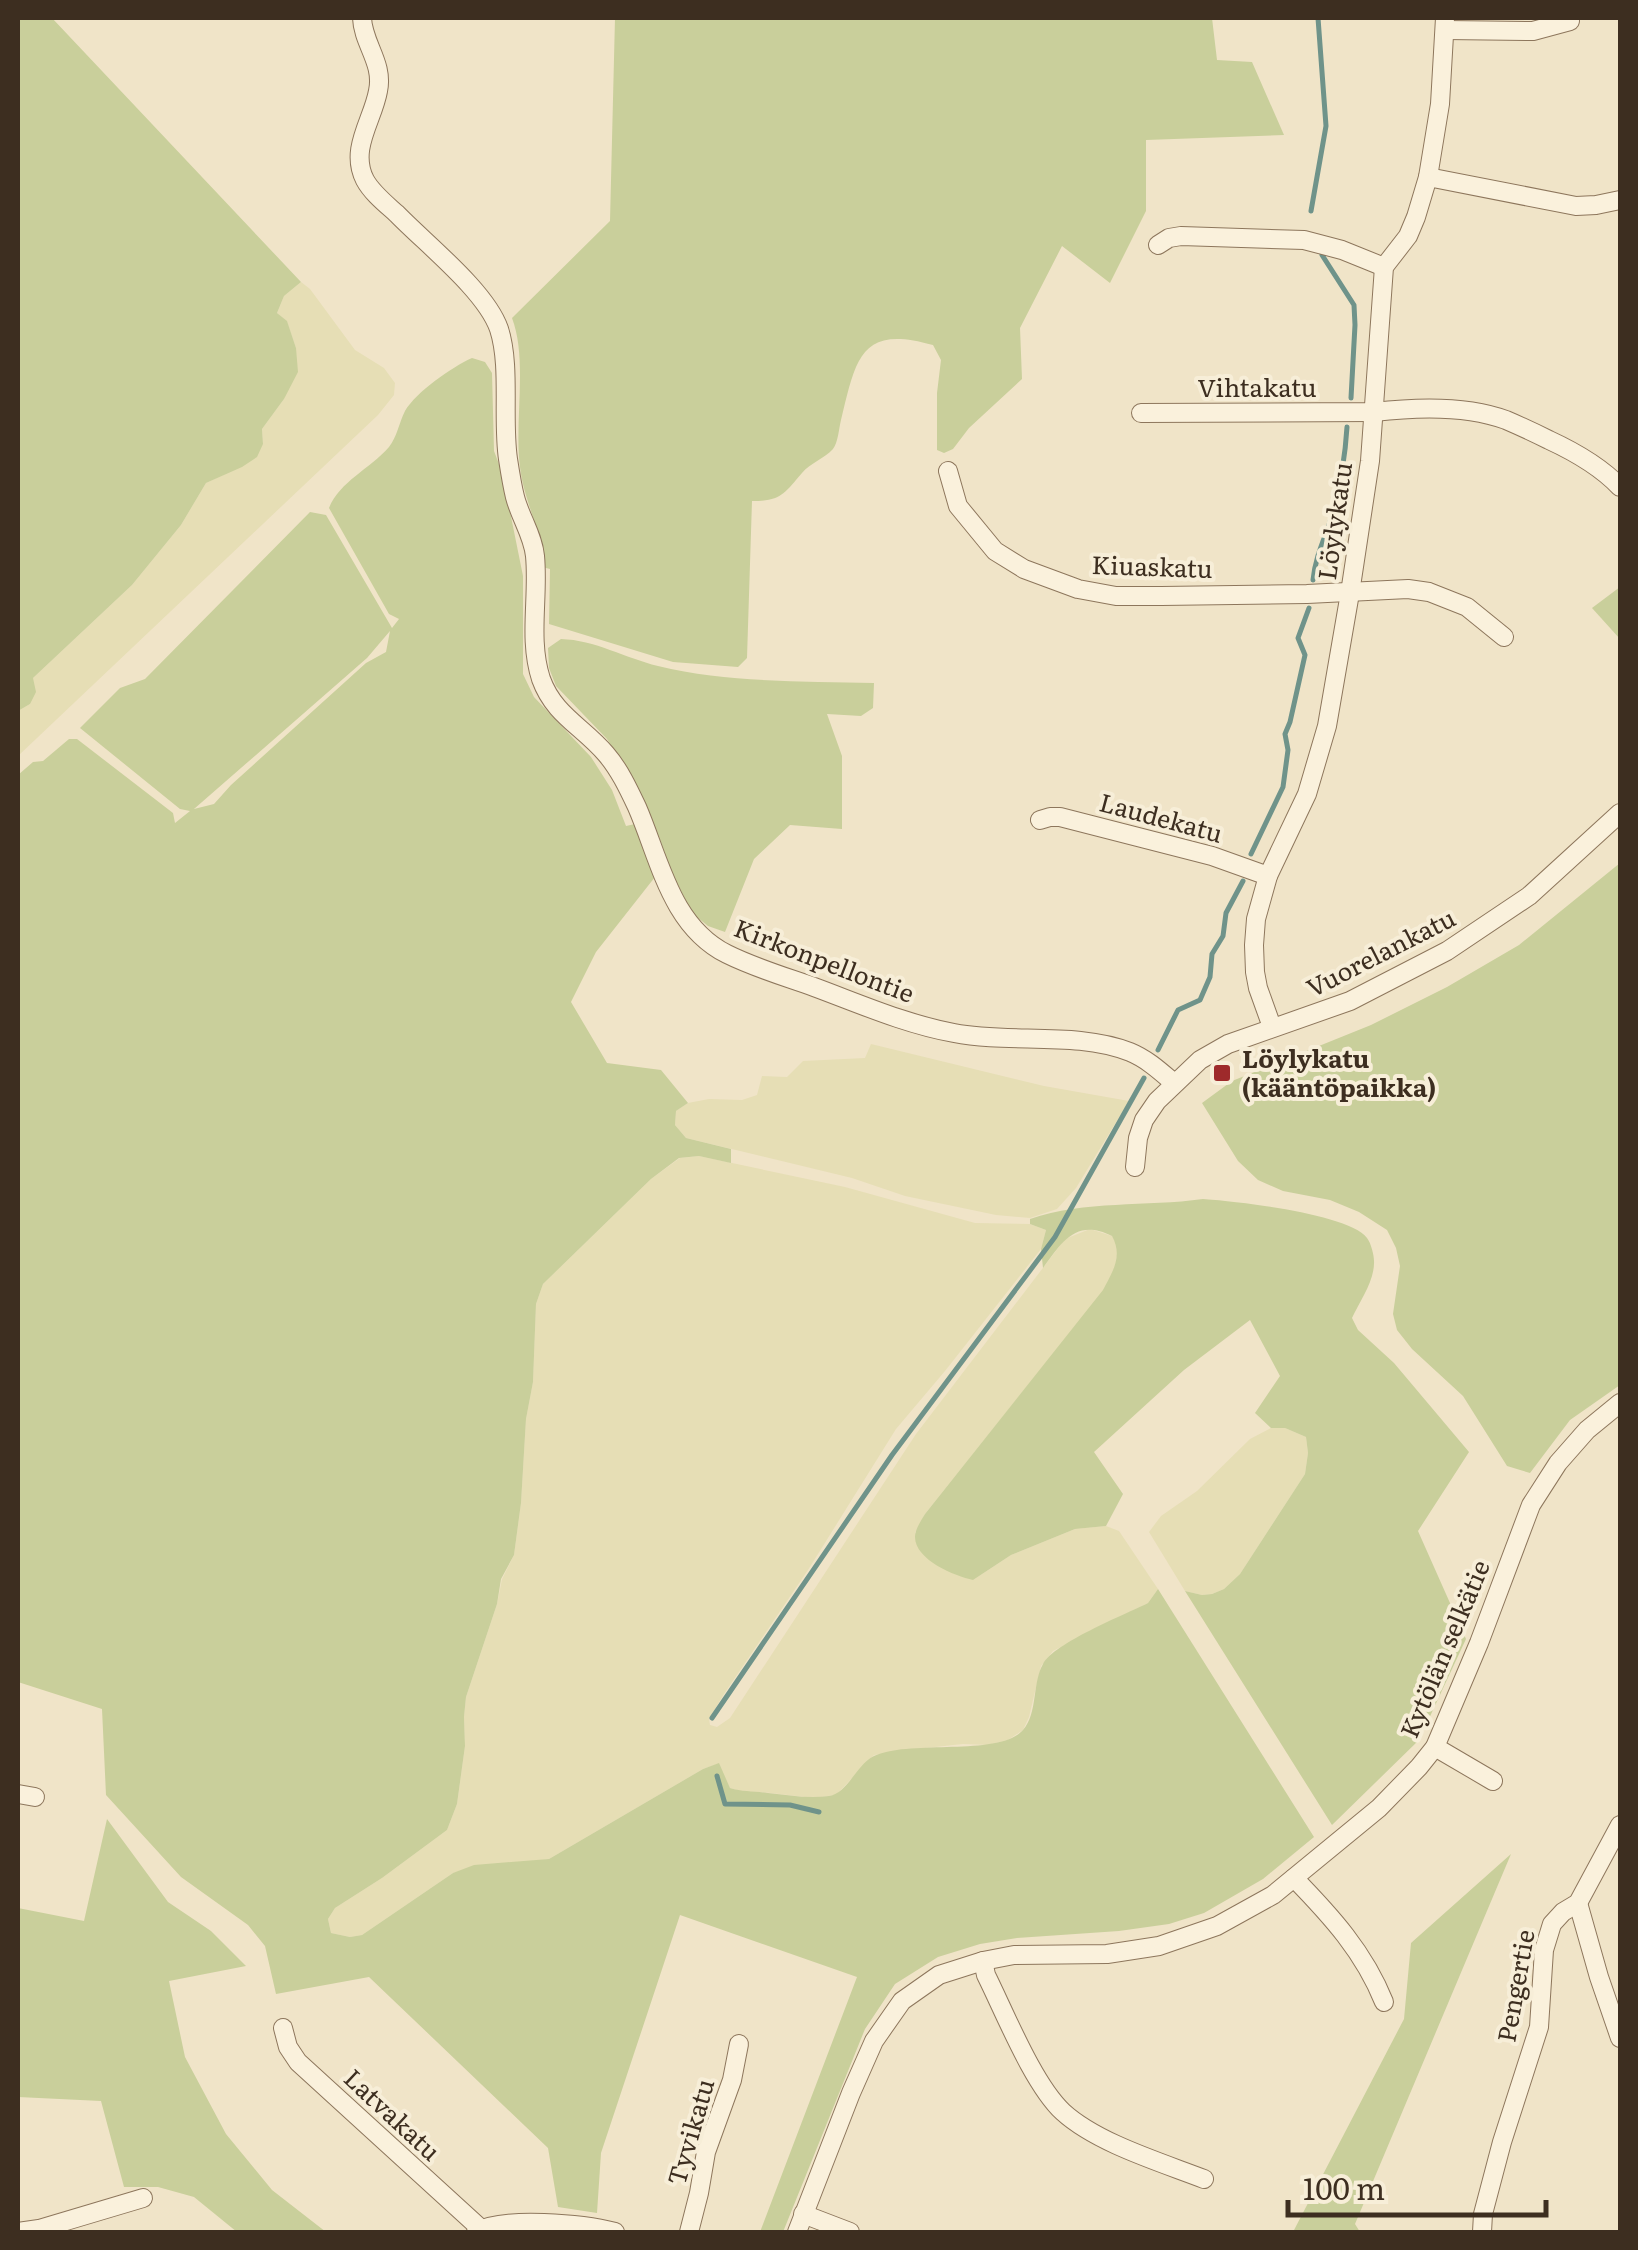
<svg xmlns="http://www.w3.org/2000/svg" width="1638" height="2250" font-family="Literata,serif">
  <rect width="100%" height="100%" fill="#f0e4c8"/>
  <g fill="#e6deb5">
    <path d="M301 282 310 289 355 350 384 368 395 383 394 395 378 415 18 756V711L30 704 33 678 132 585 181 525 206 483 223 475 263 444 262 429 284 399 296 348 287 322 277 313 284 296Z"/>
    <path d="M871 1044 1044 1086 1129 1101 1076 1188 1057 1209 1030 1218 996 1215 905 1196 852 1178 686 1138 675 1125 676 1111 688 1103 709 1099 742 1100 757 1095 762 1076 787 1077 803 1061 865 1058Z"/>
    <path d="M699 1156 845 1187 975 1223 1030 1224 1046 1230 1041 1249 945 1371 896 1429 808 1570 724 1694 709 1719 710 1725 717 1727 730 1718 916 1434 1065 1239 1090 1229 1112 1236 1118 1246 1116 1267 1104 1290 925 1514 915 1533 973 1580 1011 1555 1075 1529 1106 1526 1119 1531 1158 1589 1148 1603 1053 1651 1041 1666 1029 1717 1023 1730 1008 1740 988 1745 963 1744 897 1751 874 1755 836 1795 813 1798 762 1792 747 1793 730 1788 718 1764 703 1769 549 1859 453 1873 362 1935 350 1937 331 1933 328 1919 335 1908 382 1878 447 1830 457 1804 465 1746 464 1717 466 1697 497 1604 502 1579 514 1555 521 1503 526 1419 533 1382 536 1304 543 1284 651 1179 680 1158Z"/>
    <path d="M1271 1428H1285L1306 1437 1308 1453 1305 1474 1240 1574 1224 1589 1212 1594 1202 1595 1185 1591 1149 1532 1161 1516 1197 1491 1250 1439Z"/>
  </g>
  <g fill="#c9cf9b" fill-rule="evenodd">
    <path d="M18 18H52L301 282 284 296 277 313 287 321 296 348 298 372 284 399 262 429 263 444 257 457 242 467 206 483 181 525 132 585 33 678 36 692 30 704 18 711Z"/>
    <path d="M615 18H1212L1217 60 1252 62 1284 135 1146 140V211L1110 283 1062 246 1020 328 1022 379 969 428 953 449 944 453 937 450V393L941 360 933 345C860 324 856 359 841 420 839 428 838 443 833 449 824 459 810 463 802 473 784 494 781 501 752 501L747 658 738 667 673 662 549 624 550 569 542 567C543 532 524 502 520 467 514 422 528 360 512 318L610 221Z"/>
    <path d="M472 358 485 362 492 373 494 451 502 472 523 576V674L534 697 591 757 612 790 626 826 635 824 655 877 596 952 571 1002 607 1063 661 1070 688 1103 676 1111 675 1125 686 1138 731 1149V1163L699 1156 679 1158 651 1179 543 1284 536 1304 533 1382 526 1419 521 1503 514 1555 501 1579 497 1604 466 1697 464 1717 465 1746 457 1804 447 1830 382 1878 335 1908 328 1919 331 1933 350 1937 362 1935 453 1873 474 1865 549 1859 703 1769 719 1763 730 1788C743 1792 754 1791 768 1793 788 1795 808 1799 829 1796 848 1793 856 1765 874 1756 909 1739 999 1757 1023 1730 1038 1713 1032 1683 1043 1664 1054 1643 1124 1615 1148 1603L1158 1589 1314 1837 1263 1879 1204 1913 1169 1924 1119 1931 1017 1938 980 1944 938 1957 895 1984 865 2029 783 2232H760L857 1977 680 1915 601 2153 597 2213 558 2207 548 2148 369 1977 276 1994 265 1946 248 1925 181 1877 106 1795 102 1709 18 1682V775L33 762 43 761 69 739H77L173 813 175 823 190 811 180 809 80 728 120 688 145 679 310 512 326 515 392 628 399 619 389 614 329 508C340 481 370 469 389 447 397 437 399 423 405 411 416 392 452 367 472 358ZM390 631 386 652 366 663 231 785 214 804 194 809 367 658Z"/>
    <path d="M1620 587V639L1592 608Z"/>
    <path d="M561 639C595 640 625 658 658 666 728 683 802 681 874 683L873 708 861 716 827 714 842 756V829L790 825 754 859 725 932 708 926 692 913 672 873 659 837 630 777 607 739 556 686 549 668 548 648Z"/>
    <path d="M1620 863V1385L1570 1420 1530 1473 1507 1466 1463 1396 1412 1349 1397 1330 1393 1314 1400 1266 1396 1248 1387 1230 1359 1212 1330 1200 1283 1191 1258 1180 1238 1161 1202 1103 1232 1081 1371 1025 1447 987 1519 945Z"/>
    <path d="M1203 1199C1235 1201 1350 1214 1367 1238 1371 1243 1374 1255 1374 1261 1375 1280 1360 1301 1352 1318L1358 1330 1394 1363 1469 1452 1418 1531 1466 1639 1419 1740 1332 1825 1185 1591 1202 1595 1212 1594 1224 1589 1240 1574 1305 1474 1308 1453 1306 1437 1285 1428H1271L1255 1413 1280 1376 1250 1320 1184 1370 1094 1452 1123 1494 1106 1526 1075 1529 1011 1555 973 1580C955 1576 915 1560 915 1537 915 1529 921 1521 925 1514L1103 1290C1113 1271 1123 1256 1112 1236 1076 1218 1062 1242 1043 1268L1041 1249 1046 1230 1030 1224V1219C1085 1200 1146 1207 1203 1199Z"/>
    <path d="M107 1819 168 1902 211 1931 246 1966 169 1981 185 2057 226 2134 272 2190 326 2232H237L194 2197 158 2187H124L101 2101 18 2097V1908L84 1921Z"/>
    <path d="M1511 1854 1355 2224 1360 2232H1293L1404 2019 1411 1943Z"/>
  </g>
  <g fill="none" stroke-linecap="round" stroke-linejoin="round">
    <g stroke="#6f938a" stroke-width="5">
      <path d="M1311 211 1326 126 1318 18"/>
      <path d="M1322 255 1354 305 1355 325 1351 398"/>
      <path d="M1313 580C1315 560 1322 544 1329 525 1339 493 1345 460 1347 427"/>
      <path d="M1251 854 1283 787 1288 750 1285 734 1290 722 1305 655 1298 638 1309 608"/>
      <path d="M1158 1050 1178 1010 1200 1000 1210 977 1212 954 1223 936 1226 913 1243 881"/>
      <path d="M712 1718 892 1455 1055 1237 1144 1078"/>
      <path d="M717 1776 725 1804 790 1805 819 1812"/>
    </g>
    <g stroke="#8d765c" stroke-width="20">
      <g id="minor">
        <path d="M362 18C363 44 384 63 378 91 373 120 349 149 365 180 372 193 386 204 397 214 426 244 486 291 499 329 511 366 502 419 508 459 510 472 512 485 515 497 520 517 533 535 535 556 539 597 528 639 541 679 554 715 582 726 606 754 619 769 628 788 637 807 660 860 671 926 727 954 755 968 786 977 814 987 860 1004 905 1024 954 1033 1010 1044 1077 1031 1130 1052 1147 1059 1160 1071 1174 1083"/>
        <path d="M1446 30 1533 31 1570 21"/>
        <path d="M1428 177 1576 206 1596 205 1620 200"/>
        <path d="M1158 245 1169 238 1181 236 1304 240 1342 250 1384 267"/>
        <path d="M1141 413 1374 412C1416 407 1466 405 1506 420 1520 426 1535 433 1549 440 1575 452 1600 466 1620 487"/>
        <path d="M948 471 958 506 995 551 1024 569 1078 589 1116 596H1161L1307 594 1408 589 1429 592 1467 607 1504 637"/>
        <path d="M1040 820 1050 817H1060L1212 856 1268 876"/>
        <path d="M1272 1027 1258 988 1255 972 1254 945 1256 919 1268 876 1307 794 1327 726 1350 593 1370 461 1384 267 1408 236 1416 217 1428 177 1440 104 1445 18"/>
        <path d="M1135 1167 1138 1138 1144 1120 1157 1101 1200 1060 1228 1044 1350 1001 1447 951 1529 896 1620 813"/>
        <path d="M1435 1747 1493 1781"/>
        <path d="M18 1794 35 1797"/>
        <path d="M1294 1878C1331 1916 1364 1952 1384 2002"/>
        <path d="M1578 1903 1599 1977 1620 2038"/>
        <path d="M983 1961 986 1975C1005 2013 1033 2084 1063 2112 1097 2143 1160 2162 1204 2179"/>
        <path d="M283 2028 288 2047 298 2062 481 2229"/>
        <path d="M803 2214 850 2232"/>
        <path d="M18 2232 39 2229 143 2198"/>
        <path d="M476 2232C503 2216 584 2224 615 2232"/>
        <path d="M689 2232 699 2193 706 2152 732 2080 739 2044"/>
        <path d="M797 2232 851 2093 874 2041 902 2001 939 1975 983 1961 1014 1955 1107 1954 1159 1946 1217 1926 1273 1895 1379 1808 1419 1767 1435 1747 1479 1643 1531 1505 1558 1463 1587 1430 1620 1403"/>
        <path d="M1482 2232 1483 2214 1502 2142 1539 2027 1544 1950 1552 1924 1563 1912 1578 1903 1620 1825"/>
      </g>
    </g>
    <use href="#minor" stroke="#faf1dc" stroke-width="18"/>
  </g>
  <rect fill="#9e2a2b" stroke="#f7eed8" stroke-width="4" x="1212" y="1063" width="20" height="20" rx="5"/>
  <g text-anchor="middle" stroke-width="8" stroke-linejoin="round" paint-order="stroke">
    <g font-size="25" fill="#3d2e20" stroke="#f7eed8">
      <text x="1257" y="397">Vihtakatu</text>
      <text transform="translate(1335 521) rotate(-82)" y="9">Löylykatu</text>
      <text transform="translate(1152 567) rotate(2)" y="9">Kiuaskatu</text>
      <text transform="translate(1161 818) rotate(15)" y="9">Laudekatu</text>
      <text transform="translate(1381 953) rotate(-27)" y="9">Vuorelankatu</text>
      <text transform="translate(824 961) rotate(21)" y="9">Kirkonpellontie</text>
      <text transform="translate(1445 1649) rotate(-67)" y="9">Kytölän selkätie</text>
      <text transform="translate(1516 1986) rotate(-80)" y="9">Pengertie</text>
      <text transform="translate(392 2115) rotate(43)" y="9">Latvakatu</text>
      <text transform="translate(691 2132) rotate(-74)" y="9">Tyvikatu</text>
    </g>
    <g font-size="25" font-weight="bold" fill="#3d2e20" stroke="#f7eed8" text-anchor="start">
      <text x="1242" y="1068">Löylykatu<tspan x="1242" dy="29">(kääntöpaikka)</tspan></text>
    </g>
  </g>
  <rect width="1638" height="2250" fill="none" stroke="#3d2e20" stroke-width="40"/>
  <path d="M1288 2200v15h258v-15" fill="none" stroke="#3d2e20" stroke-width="5"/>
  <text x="1303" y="2200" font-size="30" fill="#3d2e20" stroke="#f7eed8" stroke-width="8" paint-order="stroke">100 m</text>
</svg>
